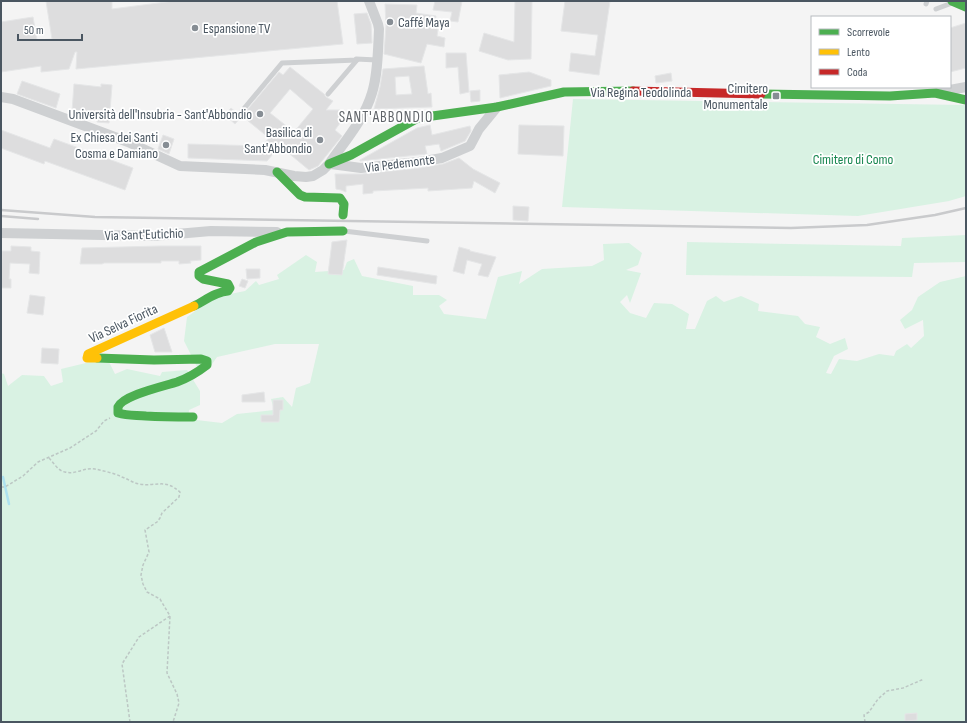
<svg xmlns="http://www.w3.org/2000/svg" width="967" height="723" font-family="'Sofia Sans Condensed',sans-serif">
  <rect width="100%" height="100%" fill="#f4f4f4"/>
  <g fill="#d9f2e3">
    <path d="M573 99 966 105V196L949 201 858 216 562 207Z"/>
    <path d="M966 235V262L914 263 912 277 686 275 687 242 901 246 902 238Z"/>
    <path d="M629 243 642 253 638 265 626 270 641 273 630 303 627 295 620 302 630 313 646 318 654 303 672 304 689 314 686 329H695L707 301 716 296 724 302 741 296 759 304 758 311 798 316 805 324 820 327 816 337 830 344 845 338 848 349 834 356 826 373 831 374 839 359 857 361 879 354 894 356 896 351 907 344 911 348 924 336 923 320 905 329 900 320 912 310 918 297 940 282 966 276V722H1V373L4 374 8 386 22 375 44 376 51 386 63 382 61 369 90 362H109L115 374 127 369 160 376 162 372 187 370 200 391V405L189 410 188 419 222 423 237 414 274 410 271 399 283 397 292 407 296 388 310 383 319 344H275L217 357 208 370 197 367 184 341 187 317 215 297 245 291 256 281 259 285 279 279 277 275 306 255 317 262 315 272 344 270 347 262 354 259 362 276 413 286V295H439L447 300 439 306 444 314 486 319 498 277 522 271 519 284 542 269 592 266 604 260 603 244Z"/>
  </g>
  <g fill="none" stroke-linecap="round" stroke-linejoin="round">
    <path stroke="#aee2f0" stroke-width="2.5" d="M3 477 9 504"/>
  </g>
  <g fill="#ddddde" stroke="#e5e6e7" fill-rule="evenodd">
    <path d="M46 1H112V9L174 1H337L343 44 76 69 77 52H75L69 69 41 72V66L1 72V22L33 17 37 40 52 39Z"/>
    <path d="M435 1H462L458 22 450 21 452 12 433 10Z"/>
    <path d="M515 1H532L531 59 508 60 479 51 484 33 514 42Z"/>
    <path d="M565 1H610L599 75 569 71 571 53 595 56 598 35 561 31Z"/>
    <path d="M385 4 417 5 416 13 436 16 434 28 438 29 437 36 445 38 444 47 427 44 421 63 384 54 386 26Z"/>
    <path d="M367 13 371 24 372 43 357 44 354 14Z"/>
    <path d="M966 23V68L950 72V28Z"/>
    <path d="M446 53H466L469 92 460 94 458 67 446 68Z"/>
    <path d="M424 66 428 94 431 93 432 107 374 109 380 87 383 69ZM409 76 412 94 396 95 395 77Z"/>
    <path d="M290 67 324 94 326 97 333 101 326 110H340L344 114 343 119 335 130 342 136 318 166 309 170 280 146 267 161 188 158V144L262 146 269 138 242 116 279 72 283 75ZM290 89 313 109 294 132 270 113Z"/>
    <path d="M529 72 551 80V86L500 98 499 75Z"/>
    <path d="M671 73 672 81 656 83 655 76Z"/>
    <path d="M22 81 60 94 56 108 17 94Z"/>
    <path d="M74 84 101 87V84L112 85 109 123 97 122 98 114 72 112Z"/>
    <path d="M480 90V101L471 102 470 91Z"/>
    <path d="M231 108 241 117 235 124 225 115Z"/>
    <path d="M430 125 432 135 470 126 471 131 465 141 441 151 439 144 425 146 427 154 360 161V160L417 128Z"/>
    <path d="M519 125 564 126 563 156 518 154Z"/>
    <path d="M1 130 50 148 54 139 133 168 125 190 45 161 44 164 1 148Z"/>
    <path d="M163 135 174 139 169 154 158 149Z"/>
    <path d="M459 158 473 169 500 183 495 193 474 181 472 188 428 191V188L373 191V193L363 194V184L346 186V192L341 190 336 189 335 174H362L420 168 443 164Z"/>
    <path d="M513 206 529 207 528 221 513 220Z"/>
    <path d="M347 240 342 275 328 274 332 242Z"/>
    <path d="M11 246 31 247V251L40 252 39 274 29 273 30 264 10 263 9 279H11V288H1L2 251H11Z"/>
    <path d="M161 246H201V260L190 261 191 263 179 264V261H161V263H104L102 264H80L82 248Z"/>
    <path d="M459 247 470 250V251L496 257 488 277 478 275 482 264 467 260 464 274 453 271Z"/>
    <path d="M378 267 437 276 436 284 377 275Z"/>
    <path d="M246 269H260V278L247 279Z"/>
    <path d="M242 279 248 281 245 288 239 286Z"/>
    <path d="M30 295 45 297 43 315 27 313Z"/>
    <path d="M164 328 172 352H155L150 335Z"/>
    <path d="M42 348 59 349 58 364 41 363Z"/>
    <path d="M264 392 265 402H242V395Z"/>
    <path d="M273 400H283V410H280L279 422H261V415H273Z"/>
    <path d="M917 713V720L905 721V714Z"/>
  </g>
  <g fill="none" stroke-linecap="round" stroke-linejoin="round">
    <g stroke="#bcc7c4" stroke-width="1.5" stroke-dasharray="3 2" stroke-linecap="butt">
      <path d="M49 458C54 463 58 471 65 472 75 475 85 467 95 469 104 471 114 473 122 477 128 479 133 483 139 484 157 487 164 478 180 492L179 497 162 513 160 518 157 522 145 530 149 552 143 565 141 575 143 584 147 592 160 599 170 616 167 673 177 694 179 703 173 722"/>
      <path d="M1 487H5L23 476 38 462 70 448 96 431 104 421 110 418"/>
      <path d="M130 722 122 664 139 637 170 616"/>
      <path d="M865 722 864 715 869 712 878 699 887 691 903 688 924 679"/>
    </g>
    <g stroke="#ced0d2" stroke-width="5">
      <path d="M926 4 927 1"/>
      <path d="M936 9 952 3"/>
      <path d="M328 94 357 60"/>
      <path d="M242 111 282 63 357 60 356 59 377 60"/>
      <path d="M344 231 427 241"/>
    </g>
    <g stroke="#ced0d2" stroke-width="10">
      <path d="M939 92 966 87"/>
      <path d="M1 97 13 99 128 142 180 166 265 170 294 176 306 177 313 176 323 170 329 164C344 142 364 120 372 93 378 74 378 49 379 29L378 24 369 1"/>
      <path d="M331 164 361 168 419 162 442 158 470 146 479 129 497 107"/>
      <path d="M1 233 153 236 211 231 277 232"/>
    </g>
    <g stroke="#4caf50" stroke-width="9">
      <path d="M952 1 966 7"/>
      <path d="M761 94 890 96 935 93 966 100"/>
      <path d="M329 164 351 155 418 118 497 107 564 92 633 91"/>
      <path d="M277 172 300 195 305 197 340 198 344 204 343 215"/>
      <path d="M194 306C206 300 215 292 228 291L230 288 228 284 203 279 199 276V272L256 242 287 232 343 231"/>
      <path d="M97 358 154 360 201 359 207 361V365C198 372 188 378 177 382 165 386 123 395 118 407 118 407 118 412 118 413 128 416 136 415 146 416 162 417 177 417 193 417"/>
    </g>
    <path stroke="#ffc107" stroke-width="9" d="M97 358H87L88 354 194 306"/>
    <path stroke="#c62828" stroke-width="9" d="M633 91 761 94"/>
    <g stroke="#c9cacc" stroke-width="2.5">
      <path d="M1 210 95 217 791 228 867 225 935 215 966 208"/>
      <path d="M1 216 38 219"/>
    </g>
  </g>
  <g fill="#868d94" stroke="#fff" stroke-width="1.5">
    <circle cx="390" cy="22" r="4"/>
    <circle cx="195" cy="28" r="4"/>
    <rect x="772" y="92" width="8" height="8" rx="2"/>
    <circle cx="260" cy="114" r="4"/>
    <circle cx="320" cy="140" r="4"/>
    <circle cx="166" cy="145" r="4"/>
  </g>
  <g text-anchor="middle" stroke-width="3.5" stroke-linejoin="round" paint-order="stroke">
    <g font-size="14" fill="#4a5661" stroke="#fff" text-anchor="end">
      <text x="398" y="27" text-anchor="start">Caffé Maya</text>
      <text x="203" y="33" text-anchor="start">Espansione TV</text>
      <text x="768" y="93">Cimitero<tspan x="768" dy="16">Monumentale</tspan></text>
      <text x="252" y="119">Università dell'Insubria - Sant'Abbondio</text>
      <text x="312" y="137">Basilica di<tspan x="312" dy="16">Sant'Abbondio</tspan></text>
      <text x="158" y="142">Ex Chiesa dei Santi<tspan x="158" dy="16">Cosma e Damiano</tspan></text>
    </g>
    <g font-size="14" fill="#4a5661" stroke="#fff">
      <text x="641" y="97">Via Regina Teodolinda</text>
      <text transform="translate(400 163) rotate(-7)" y="5">Via Pedemonte</text>
      <text transform="translate(144 234) rotate(-2)" y="5">Via Sant'Eutichio</text>
      <text transform="translate(123 323) rotate(-25)" y="5">Via Selva Fiorita</text>
    </g>
    <g font-size="14" fill="#17864f" stroke="#fff">
      <text x="853" y="164">Cimitero di Como</text>
    </g>
    <g font-size="15" letter-spacing="1" fill="#5f6368" stroke="#fff">
      <text x="386" y="122">SANT'ABBONDIO</text>
    </g>
  </g>
  <rect width="967" height="723" fill="none" stroke="#4a5661" stroke-width="4"/>
  <rect x="811" y="16" width="140" height="72" fill="#ffffff" stroke="#b7bbc0"/>
  <rect x="819" y="29" width="20" height="6" fill="#4caf50" stroke="#b7bbc0"/>
  <text x="847" y="36" font-size="12" fill="#4a5661">Scorrevole</text>
  <rect x="819" y="49" width="20" height="6" fill="#ffc107" stroke="#b7bbc0"/>
  <text x="847" y="56" font-size="12" fill="#4a5661">Lento</text>
  <rect x="819" y="69" width="20" height="6" fill="#c62828" stroke="#b7bbc0"/>
  <text x="847" y="76" font-size="12" fill="#4a5661">Coda</text>
  <path d="M18 34v6h64v-6" fill="none" stroke="#4a5661" stroke-width="2"/>
  <text x="24" y="34" font-size="12" fill="#4a5661" stroke="#ffffff" stroke-width="3" paint-order="stroke">50 m</text>
</svg>
